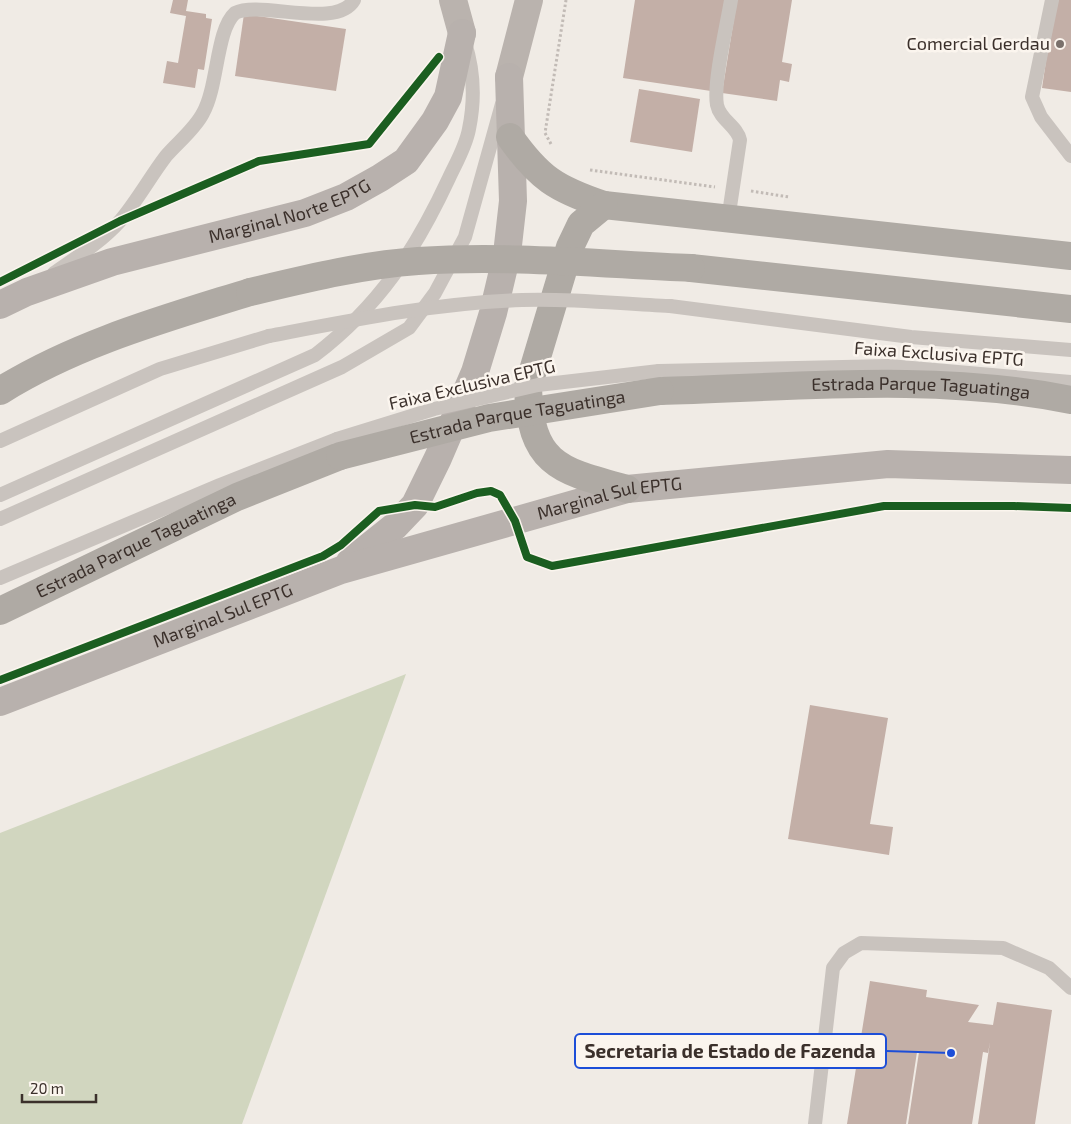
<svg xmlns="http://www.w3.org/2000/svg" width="1071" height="1124" font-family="'Exo 2',sans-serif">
  <rect width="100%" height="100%" fill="#f0ebe5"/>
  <path fill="#d1d6bf" d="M406 674 242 1124H0V833Z"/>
  <g fill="#c3afa7">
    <path d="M173 0H188L186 11 206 14V18L212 19 204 70 198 69 195 88 163 83 167 61 178 63 186 16 170 13Z"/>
    <path d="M635 0H725L711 91 623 78Z"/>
    <path d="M737 0H792L782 62 792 64 789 82 780 80 777 101 722 93Z"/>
    <path d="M1055 0H1071V92L1042 88Z"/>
    <path d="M244 14 346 29 336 91 235 76Z"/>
    <path d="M639 89 700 99 692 152 630 142Z"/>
    <path d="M810 705 888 718 870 824 893 827 889 855 788 839Z"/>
    <path d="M870 981 927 990 926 997 979 1005 968 1022 993 1025 997 1002 1052 1010 1035 1124H978L990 1042 988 1053 983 1052 972 1124H908L919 1052H917L906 1124H847Z"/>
  </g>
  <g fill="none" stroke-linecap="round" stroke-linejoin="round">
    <g stroke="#c2bbb6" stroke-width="3" stroke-dasharray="2.5 2.5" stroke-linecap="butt">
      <path d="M551 144 545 133 566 0"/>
      <path d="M590 170 715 187"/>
      <path d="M751 191 789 197"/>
    </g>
    <g stroke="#c9c3be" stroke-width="14">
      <path d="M1052 0 1032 97 1041 117 1071 156"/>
      <path d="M728 220 740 140C737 126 720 120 717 105 713 83 727 25 731 0"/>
      <path d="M54 273C77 257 101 242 120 221 137 201 150 177 166 156 178 142 195 129 203 113 218 87 216 30 235 13 260 0 337 30 354 0"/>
      <path d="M670 306 911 337 1071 350"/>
      <path d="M659 371 889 366 1071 382"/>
      <path d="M0 441 160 369 269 336"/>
      <path d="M0 495 315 355C379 306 415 251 449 178 456 163 466 146 469 129 475 100 474 71 465 43"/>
      <path d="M0 519 342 367 409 328 435 293 465 237 502 104"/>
      <path d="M0 578 220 485 337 439"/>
      <path d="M815 1124 833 968 844 953 861 943 1003 948 1049 968 1071 988"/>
    </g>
    <g stroke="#bab3ae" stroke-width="28">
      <path d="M453 0 462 33"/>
      <path d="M509 77 529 0"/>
    </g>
    <g stroke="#b8b1ad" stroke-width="28">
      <path id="s1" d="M0 305 27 292 112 262 305 213 346 197 380 178 406 161 435 121 448 97 462 33"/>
      <path d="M350 562 395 526 415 505 438 458 475 372 493 313 507 254 513 201 509 77"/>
      <path id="s2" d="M0 702 341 570 627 489 888 464 1071 470"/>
    </g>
    <g stroke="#afaaa4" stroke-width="28">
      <path d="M510 137C539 178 556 189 604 205L1071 256"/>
      <path d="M604 205 581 224 570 247 528 387C530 466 561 471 627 489"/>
      <path d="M691 268 1071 309"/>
      <path d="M0 391C77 343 164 319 250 292"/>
      <path id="s3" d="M660 391C796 387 936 373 1071 400"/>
      <path id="s4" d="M0 611 237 497 340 456"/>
    </g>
    <g stroke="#c9c3be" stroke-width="14">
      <path d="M269 336C353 320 436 303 522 300 570 298 621 304 670 306"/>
      <path d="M337 439 434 409 538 385 659 371"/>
    </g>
    <g stroke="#afaaa4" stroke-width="28">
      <path d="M250 292C305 279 361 265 418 261 508 255 600 264 691 268"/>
      <path id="s5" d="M340 456 489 418 660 391"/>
    </g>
    <g stroke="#fbf5ee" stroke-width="11">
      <g id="cycleway">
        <path d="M0 282 120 221 259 161 369 144 439 57"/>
        <path d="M0 680 323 556 341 545 379 511 415 505 435 507 477 493 491 491 500 495 515 521 527 557 552 566 884 506H1014L1071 508"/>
      </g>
    </g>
    <use href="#cycleway" stroke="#1b5e20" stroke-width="8"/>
  </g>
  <circle fill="#7a716c" stroke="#fbf5ee" stroke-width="2" cx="1060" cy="44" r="5"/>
  <g text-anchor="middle" stroke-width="5" stroke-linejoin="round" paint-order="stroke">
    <g font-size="18" fill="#3b302b" stroke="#fbf5ee" text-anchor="end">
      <text x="1050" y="50">Comercial Gerdau</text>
    </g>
    <g font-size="18" fill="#3b302b" stroke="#fbf5ee">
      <text dy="6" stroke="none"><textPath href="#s1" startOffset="305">Marginal Norte EPTG</textPath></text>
      <text transform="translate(939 354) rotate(4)" y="6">Faixa Exclusiva EPTG</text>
      <text transform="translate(472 385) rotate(-13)" y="6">Faixa Exclusiva EPTG</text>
      <text dy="6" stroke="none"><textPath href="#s3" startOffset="261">Estrada Parque Taguatinga</textPath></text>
      <text dy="6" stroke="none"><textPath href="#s5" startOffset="182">Estrada Parque Taguatinga</textPath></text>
      <text dy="6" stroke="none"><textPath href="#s2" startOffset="644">Marginal Sul EPTG</textPath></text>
      <text dy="6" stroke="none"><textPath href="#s4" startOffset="151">Estrada Parque Taguatinga</textPath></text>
      <text dy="6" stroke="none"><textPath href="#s2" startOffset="239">Marginal Sul EPTG</textPath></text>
    </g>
  </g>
  <path fill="none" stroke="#1d4ed8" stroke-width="2" d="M951 1053L886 1051"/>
  <circle fill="#1d4ed8" stroke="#fbf5ee" stroke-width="2" cx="951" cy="1053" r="5"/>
  <rect fill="#fbf5ee" stroke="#1d4ed8" stroke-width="2" x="575" y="1034" width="311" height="34" rx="5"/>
  <g font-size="19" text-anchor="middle" font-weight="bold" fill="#3b302b">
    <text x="730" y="1058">Secretaria de Estado de Fazenda</text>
  </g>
  <path d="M22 1094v8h74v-8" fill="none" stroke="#3b302b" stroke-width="2.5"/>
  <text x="30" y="1094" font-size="15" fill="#3b302b" stroke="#fbf5ee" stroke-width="4" paint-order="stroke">20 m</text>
</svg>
